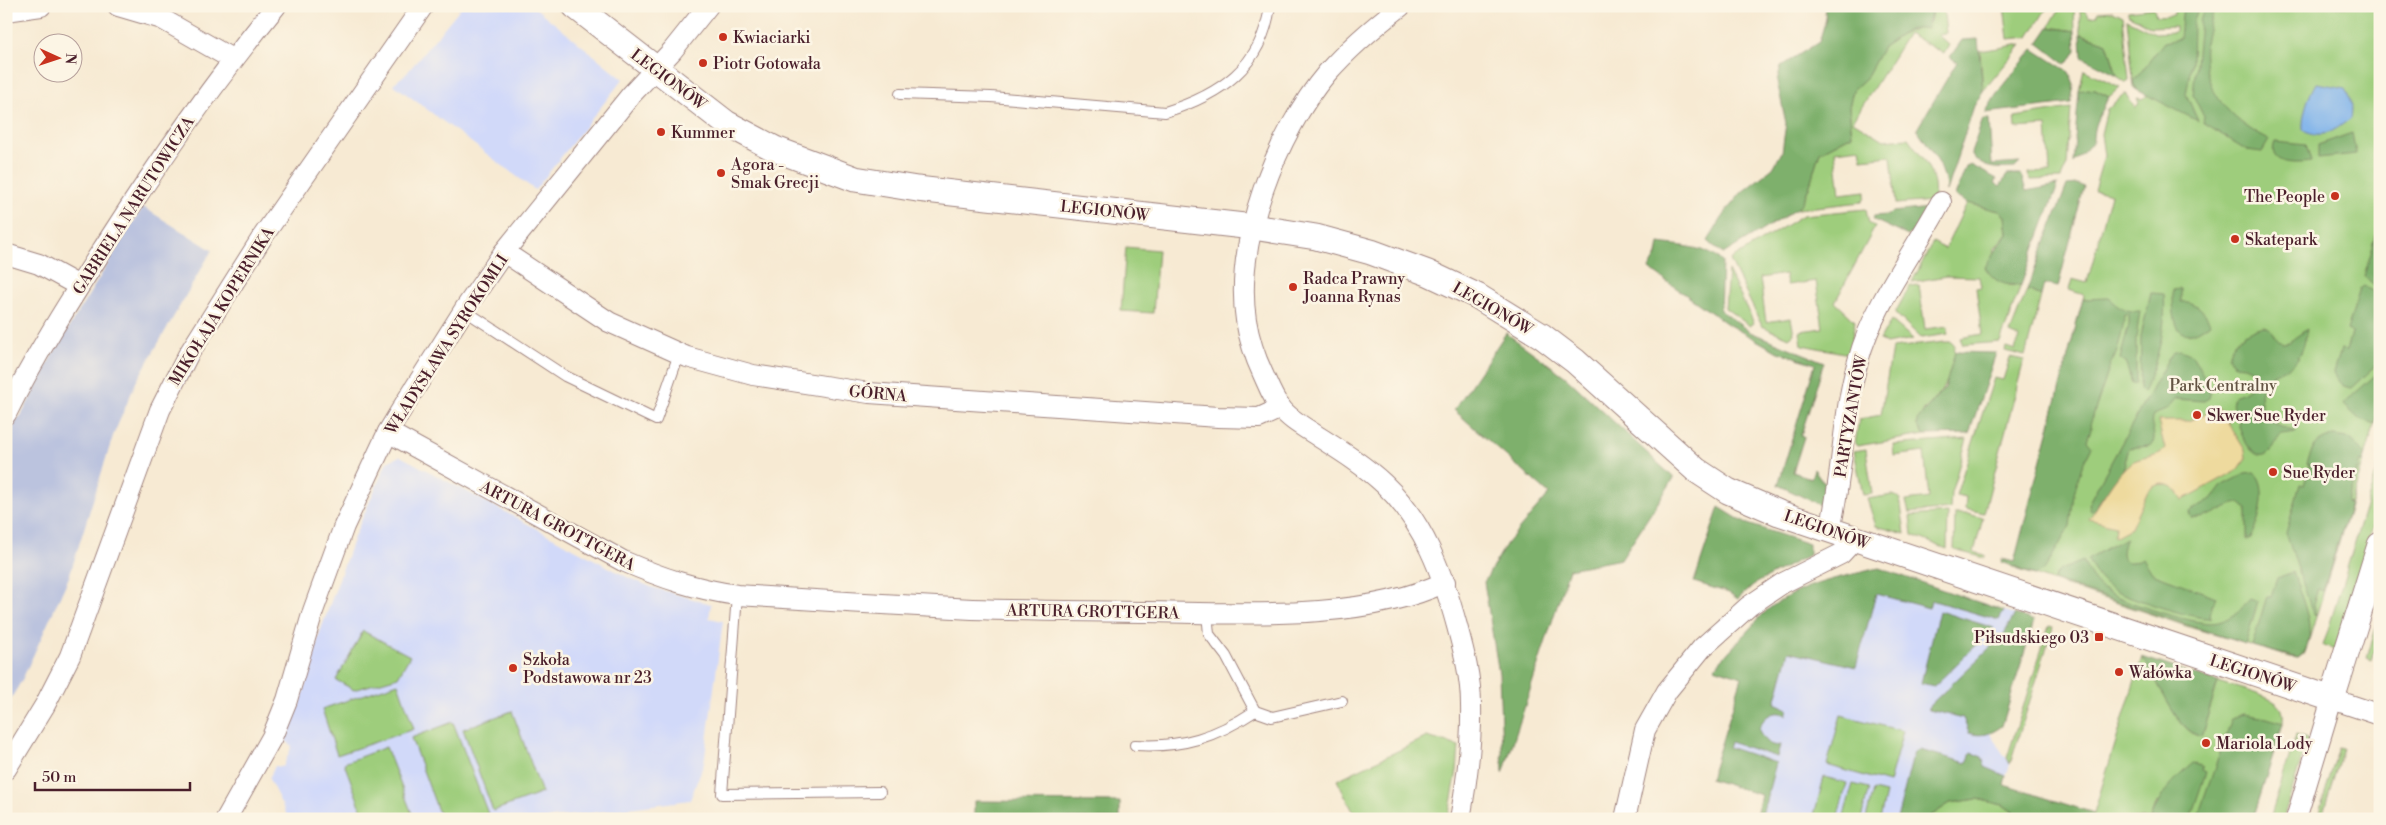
<svg xmlns="http://www.w3.org/2000/svg" width="2386" height="825" font-family="'Libre Bodoni',serif">
  <rect width="100%" height="100%" fill="#fcf5e5"/>
  <filter id="ink" filterUnits="userSpaceOnUse"><feTurbulence type="fractalNoise" baseFrequency=".02" numOctaves="2"/><feDisplacementMap in="SourceGraphic" scale="10" xChannelSelector="R" yChannelSelector="G"/><feConvolveMatrix kernelMatrix="1 2 1 2 8 2 1 2 1" color-interpolation-filters="sRGB"/></filter>
  <filter id="wash" filterUnits="userSpaceOnUse"><feTurbulence type="fractalNoise" baseFrequency=".0096" numOctaves="4" result="noise"/><feDisplacementMap in="SourceGraphic" scale="20" xChannelSelector="R" yChannelSelector="G"/><feGaussianBlur stdDeviation="1.12" result="paint"/><feColorMatrix in="noise" values="0 0 0 0 0 0 0 0 0 0 0 0 0 0 0 0 0 1.4 0 .05"/><feComposite in="paint" operator="in"/></filter>
  <g filter="url(#wash)">
    <rect width="100%" height="100%" fill="#f7ead3"/>
    <g fill="#d1d9f9">
      <path d="M462 6H533L623 79 535 190 393 84 407 73Z"/>
      <path d="M400 456 627 577 651 587 711 604 709 618 723 621 704 763 690 800 545 819H289L269 779 275 766 283 767 292 746 285 740 301 701 319 635 354 537 387 462Z"/>
      <path d="M1879 568 2034 621 2002 726 1990 734 2010 764 2003 787 2051 819H1755L1761 795 1710 779 1742 677 1714 668 1762 615 1770 607 1790 595 1829 580Z"/>
    </g>
    <path fill="#bbc3de" d="M143 207 212 250 136 382 113 436 69 577 22 680 6 707V446L12 435 9 434 18 418H20L53 353Z"/>
    <g fill="#9ecd7c" stroke="#747654">
      <path d="M1933 6H1943L1946 33 1938 35 1949 45 1944 54 1908 33 1853 121 1884 140 1908 138C1921 156 1940 177 1933 201L1896 204 1891 156 1862 159 1860 148 1835 151 1840 194 1865 191V198L1862 202 1797 209C1811 192 1812 172 1820 152L1852 135 1849 107 1853 90 1865 78 1883 47 1908 30H1914L1930 22Z"/>
      <path d="M2004 6H2048L2029 37 2008 39Z"/>
      <path d="M2061 6H2074L2075 31 2049 27Z"/>
      <path d="M2174 6H2183L2181 34 2190 6H2380V408L2305 653 2298 658 2290 657 2189 627 2013 568 2084 295 2069 290 2072 279 2087 283 2111 194 2094 190 2104 156 2101 134 2107 109 2125 93 2135 108 2139 103 2137 98 2143 99 2151 92 2181 93 2187 90 2182 75 2134 81 2137 90 2134 88 2127 19 2155 33 2175 32V26L2151 27 2128 14V11L2154 8 2156 16 2174 15Z"/>
      <path d="M2080 10H2084L2089 17 2096 16 2098 12 2113 11 2123 16 2129 80 2125 83 2117 75 2107 43 2081 34Z"/>
      <path d="M2022 44 1983 91 1980 51Z"/>
      <path d="M2084 70 2120 87 2109 97 2095 90 2079 91Z"/>
      <path d="M2071 108 2067 165 2061 179 2030 180 2029 173 2050 172 2047 126 2016 128 2015 117Z"/>
      <path d="M1967 203 1999 211 2005 216 2007 233 1993 251 2010 286 2021 285 2000 342 1963 345 1960 338 1982 334 1976 288 1981 287 1979 277 1946 276 1912 282 1933 242 1945 249Z"/>
      <path d="M1866 209 1869 223 1875 227 1835 302 1855 321 1849 354 1802 345 1800 331 1823 328 1816 281 1787 285 1785 274 1760 278 1766 322 1791 318 1794 334 1789 338 1762 326 1730 260 1803 215Z"/>
      <path d="M1126 247 1158 250 1153 313 1121 311Z"/>
      <path d="M1728 271 1754 323 1750 326 1725 308Z"/>
      <path d="M1919 285 1925 329 1948 326V334L1921 338 1895 313 1910 286Z"/>
      <path d="M2027 290 2041 296 2025 356 2005 351 2006 347 2015 350 2019 337 2010 333Z"/>
      <path d="M1891 320 1913 339 1886 344 1880 340Z"/>
      <path d="M1944 342H1951L1954 345C1958 371 1941 395 1923 411L1920 431 1924 435 1857 446 1855 444 1859 419 1881 415 1892 348Z"/>
      <path d="M2010 357 2024 360 1984 513 1965 509 1966 497 1956 495 1994 378 2003 380Z"/>
      <path d="M1967 439 1951 493 1950 509 1909 513 1906 501 1929 498 1924 452 1894 456 1893 445Z"/>
      <path d="M1866 449 1872 494 1863 495 1854 451Z"/>
      <path d="M2380 461V504L2335 650 2323 646Z"/>
      <path d="M1893 495 1900 498 1905 534 1876 526 1867 499Z"/>
      <path d="M1948 513 1947 549 1912 535 1910 516Z"/>
      <path d="M1955 514H1968L1983 518 1974 552 1985 555V558L1954 550Z"/>
      <path d="M2380 615V635L2372 660 2367 658Z"/>
      <path d="M2049 626 2053 627 2010 764 2007 758Z"/>
      <path d="M363 631 410 656 398 677 354 690 336 680Z"/>
      <path d="M2142 657C2158 677 2175 731 2201 737L2218 682C2232 687 2275 696 2281 708 2284 713 2283 718 2283 723L2253 819H2176L2157 802 2151 819H2092Z"/>
      <path d="M398 683 414 729 337 755 322 709Z"/>
      <path d="M512 711 542 793 493 811 463 729Z"/>
      <path d="M1841 715 1903 731 1889 783 1827 765Z"/>
      <path d="M453 722 490 819H441L411 738Z"/>
      <path d="M2296 735 2308 739 2283 819H2270Z"/>
      <path d="M1427 737 1459 746 1457 771 1448 819H1357L1337 780Z"/>
      <path d="M386 747 414 819H365L344 763Z"/>
      <path d="M2339 747 2343 748 2321 819H2317Z"/>
      <path d="M1824 777 1847 783 1837 819H1813Z"/>
      <path d="M1853 784 1869 788 1861 819H1843Z"/>
      <path d="M1873 790 1886 793 1880 819H1866Z"/>
      <path d="M1977 799 2003 805 2023 819H1926L1950 803Z"/>
    </g>
    <g fill="#7eb06c" stroke="#64684c">
      <path d="M1824 6H1933L1927 28 1908 30 1883 47 1866 78 1853 90 1849 107 1852 135 1820 152C1812 172 1811 192 1797 209L1723 254 1708 241 1727 210 1742 192 1773 168 1782 152 1786 123 1777 81 1781 66 1819 42 1826 19Z"/>
      <path d="M2183 6H2199L2193 23 2192 61 2186 94 2198 121 2137 90 2134 81 2164 42 2180 39Z"/>
      <path d="M2205 6H2215C2210 23 2203 41 2205 59 2207 97 2237 124 2269 140L2262 152 2247 150 2203 123 2204 117 2193 95 2200 21Z"/>
      <path d="M2049 27 2075 31 2076 50 2069 62 2065 64 2038 43Z"/>
      <path d="M2081 34 2107 43 2117 75 2082 57Z"/>
      <path d="M1978 39 1983 91 1974 106 1946 191C1946 168 1929 147 1917 129L1957 62 1950 57 1962 40Z"/>
      <path d="M2033 49 2069 72 2074 84 2071 103 1985 113 1996 95Z"/>
      <path d="M2088 89 2095 90 2109 97C2105 102 2105 106 2102 111 2095 122 2093 129 2093 142L2073 163 2079 91Z"/>
      <path d="M1983 119H1989L1992 165 2020 163 2015 168C1998 169 1981 170 1971 153Z"/>
      <path d="M2352 133 2356 154 2318 158V145Z"/>
      <path d="M2275 142 2306 145 2311 162C2295 164 2266 165 2275 142Z"/>
      <path d="M1971 165 1997 179 1995 183 2000 186 2007 175 2021 174 2026 191 2058 185 2021 285C2004 286 1994 282 1985 267L2007 233 2005 216 1999 211 1967 203 1955 196 1966 167Z"/>
      <path d="M2078 184 2084 187 2058 287 2044 284 2041 296 2027 290 2067 185Z"/>
      <path d="M1929 208 1915 231 1908 236 1874 220 1873 216 1887 215 1892 212Z"/>
      <path d="M2380 223V290L2364 276Z"/>
      <path d="M1659 243C1679 246 1707 246 1722 262L1720 310 1750 332 1824 362 1801 435 1804 437 1793 472 1811 478 1814 469 1826 486 1824 507 1778 485 1815 364 1776 351 1729 325 1649 269 1657 255Z"/>
      <path d="M2364 286 2380 296V362L2352 388C2341 387 2338 382 2334 372L2341 350 2346 351 2351 332 2347 330 2360 289Z"/>
      <path d="M2181 289V302C2195 300 2205 311 2210 323 2174 351 2173 318 2173 290Z"/>
      <path d="M2151 293 2164 294C2167 329 2157 362 2143 393L2140 390 2141 336Z"/>
      <path d="M2109 298C2118 306 2127 313 2140 311L2136 338V384L2132 383 2125 362 2120 359 2129 324V314H2124C2124 328 2118 352 2111 363L2090 425 2091 429 2087 440 2092 446 2082 466 2074 494 2070 526 2049 562 2044 570 2035 575 2001 562 2002 559 2014 562 2083 299Z"/>
      <path d="M2264 326C2273 329 2275 339 2283 343L2289 342 2307 329C2305 341 2303 353 2295 362 2288 370 2277 371 2269 378 2252 392 2262 416 2279 426 2284 429 2291 430 2297 432L2281 434C2276 439 2276 446 2270 451 2256 466 2242 439 2239 426 2238 422 2239 418 2238 414 2231 408 2231 404 2235 395L2244 392 2257 381 2255 371 2244 366 2234 365 2228 356C2232 341 2248 329 2264 326Z"/>
      <path d="M1506 333 1566 377 1674 478 1621 559 1569 569 1503 774 1499 674 1484 582 1507 543 1549 494 1454 410Z"/>
      <path d="M2181 350 2192 355 2211 389 2209 398 2204 401 2176 399 2166 410 2153 415C2148 425 2157 433 2153 443L2149 446 2129 448 2123 470 2094 509 2090 511 2088 504 2167 361 2175 351Z"/>
      <path d="M1955 352 1996 353 1969 434 1924 435 1917 426V420L1945 388Z"/>
      <path d="M2380 371V408L2375 424 2358 418 2343 404Z"/>
      <path d="M2333 436 2348 438 2366 454 2363 462 2360 461 2347 503 2350 504 2323 591 2318 589 2313 604 2316 616 2313 614 2286 533 2300 484 2304 485 2310 465 2307 464C2312 447 2315 441 2333 436Z"/>
      <path d="M2254 473C2270 483 2259 526 2250 540H2247V509L2240 503C2222 505 2211 521 2191 518L2189 512 2213 498 2222 486 2245 474Z"/>
      <path d="M1719 507 1745 523 1809 544V555L1753 585 1738 599 1729 593 1694 582Z"/>
      <path d="M2126 538C2118 556 2122 569 2143 558L2152 573 2216 597 2211 606 2210 618C2195 620 2122 596 2109 587 2099 580 2093 569 2087 559Z"/>
      <path d="M2083 561C2088 572 2095 585 2106 591 2124 602 2201 628 2219 622 2232 618 2241 609 2250 599L2258 602 2245 644 2053 580 2060 570Z"/>
      <path d="M1879 568 2004 611 1999 620 1931 600 1929 608 1876 594 1856 667 1789 651 1775 703 1788 709 1786 715C1774 709 1764 716 1759 728 1760 738 1770 748 1780 745L1777 757 1730 742 1728 747 1776 763 1761 819H1755L1761 795 1710 779 1742 677 1714 668 1762 615C1793 585 1838 578 1879 568Z"/>
      <path d="M2293 572C2300 595 2323 641 2298 658L2252 646 2267 596H2271L2277 578Z"/>
      <path d="M1939 611 1994 628 1934 686 1921 683Z"/>
      <path d="M2015 614 2034 621 2002 726C1991 734 1983 737 1969 733L1963 718 1929 710 1928 707 2004 634Z"/>
      <path d="M2142 657 2218 682 2201 737C2173 728 2159 679 2142 657Z"/>
      <path d="M2243 714 2267 718 2283 723 2253 819H2197L2232 718Z"/>
      <path d="M1920 750 1967 763 1971 753 1982 757 1985 767 2006 776 2004 785 2094 813 2092 819H2023L2003 805 1977 799 1950 803 1926 819H1897L1914 752Z"/>
      <path d="M2193 763 2203 767 2202 770 2206 772 2190 819H2151C2161 792 2172 782 2193 763Z"/>
      <path d="M974 801 1120 802V819H974Z"/>
    </g>
    <path fill="#eeda9e" stroke="#9c7c64" d="M2219 408 2245 450 2246 458 2239 469 2183 500C2175 485 2162 478 2148 491L2131 528 2114 537 2115 526 2089 519C2100 503 2115 475 2129 464 2139 456 2158 458 2165 449L2158 421H2188Z"/>
    <path fill="#7bb1ea" stroke="#62688a" d="M2316 83 2346 88C2352 98 2353 107 2351 118 2334 131 2324 140 2303 130 2302 114 2308 97 2316 83Z"/>
  </g>
  <g filter="url(#ink)">
    <g fill="none" stroke-linecap="round" stroke-linejoin="round">
      <g stroke="#a0847f" stroke-width="12">
        <g id="service">
          <path d="M900 94 991 97 1165 112C1220 95 1262 67 1270 6"/>
          <path d="M464 310 565 376 656 420 679 354"/>
          <path d="M737 595 722 794 880 792"/>
          <path d="M1255 711 1272 717 1342 701"/>
          <path d="M1135 745C1182 748 1216 737 1255 711L1226 656 1209 634 1207 613"/>
        </g>
      </g>
      <g stroke="#a0847f" stroke-width="22">
        <g id="minor">
          <path d="M118 6 162 19 232 59"/>
          <path d="M1401 6C1375 26 1349 48 1327 73 1277 132 1234 243 1246 320 1249 339 1255 357 1263 374 1268 385 1273 399 1281 408 1290 420 1306 428 1319 437 1341 451 1365 466 1384 484 1424 522 1443 575 1457 626 1464 652 1471 678 1471 705 1472 744 1467 781 1460 819"/>
          <path d="M6 11 41 6"/>
          <path d="M504 252 609 322 687 357 753 375 869 393 1218 417 1259 418 1281 408"/>
          <path d="M6 254 39 264 79 286"/>
          <path d="M6 414C35 355 71 299 106 244 159 161 214 82 276 6"/>
          <path d="M388 432 623 561C662 578 695 589 737 595 815 600 894 605 972 609 1030 611 1088 611 1146 612 1237 613 1362 622 1445 582"/>
          <path d="M1830 530C1843 474 1842 416 1858 361 1874 303 1913 254 1941 202"/>
          <path d="M6 769 45 705 70 656 160 410 188 355 263 236 423 6"/>
          <path d="M226 819 272 737 287 700 313 611 344 526 388 432 406 402 464 310 504 252 631 95 672 51 708 6"/>
          <path d="M1625 819 1645 730 1667 691 1702 648 1749 606 1783 583 1841 554 1855 539"/>
          <path d="M2296 819 2332 699 2380 715"/>
        </g>
      </g>
      <g stroke="#a0847f" stroke-width="27">
        <path id="tertiary" d="M575 6 726 123 775 149 855 179 917 189 1253 227 1316 237 1371 252 1428 273 1477 296 1542 336 1575 361 1696 470 1728 491 1779 513 2332 699 2380 545"/>
      </g>
      <use href="#service" stroke="#fff" stroke-width="10"/>
      <use href="#minor" stroke="#fff" stroke-width="20"/>
      <use href="#tertiary" stroke="#fff" stroke-width="25"/>
    </g>
  </g>
  <g fill="#c8321e" stroke="#fcf5e5" stroke-width="2">
    <circle cx="723" cy="37" r="5"/>
    <circle cx="703" cy="63" r="5"/>
    <circle cx="661" cy="132" r="5"/>
    <circle cx="721" cy="173" r="5"/>
    <circle cx="2335" cy="196" r="5"/>
    <circle cx="2235" cy="239" r="5"/>
    <circle cx="1293" cy="287" r="5"/>
    <circle cx="2197" cy="415" r="5"/>
    <circle cx="2273" cy="472" r="5"/>
    <rect x="2094" y="632" width="10" height="10" rx="2.5"/>
    <circle cx="513" cy="668" r="5"/>
    <circle cx="2119" cy="672" r="5"/>
    <circle cx="2206" cy="743" r="5"/>
  </g>
  <g text-anchor="middle" stroke-width="5" stroke-linejoin="round" paint-order="stroke">
    <g font-size="16" fill="#4a1f2b" stroke="#fcf5e5" text-anchor="start">
      <text x="733" y="43">Kwiaciarki</text>
      <text x="713" y="69">Piotr Gotowała</text>
      <text x="671" y="138">Kummer</text>
      <text x="731" y="170">Agora -<tspan x="731" dy="18">Smak Grecji</tspan></text>
      <text x="2325" y="202" text-anchor="end">The People</text>
      <text x="2245" y="245">Skatepark</text>
      <text x="1303" y="284">Radca Prawny<tspan x="1303" dy="18">Joanna Rynas</tspan></text>
      <text x="2207" y="421">Skwer Sue Ryder</text>
      <text x="2283" y="478">Sue Ryder</text>
      <text x="2089" y="643" text-anchor="end">Piłsudskiego 03</text>
      <text x="523" y="665">Szkoła<tspan x="523" dy="18">Podstawowa nr 23</tspan></text>
      <text x="2129" y="678">Wałówka</text>
      <text x="2216" y="749">Mariola Lody</text>
    </g>
    <g font-size="16" fill="#4a1f2b" stroke="#fcf5e5">
      <text transform="translate(669 79) rotate(37)" y="6">LEGIONÓW</text>
      <text transform="translate(133 205) rotate(-57)" y="6">GABRIELA NARUTOWICZA</text>
      <text transform="translate(1105 210) rotate(6)" y="6">LEGIONÓW</text>
      <text transform="translate(221 306) rotate(-58)" y="6">MIKOŁAJA KOPERNIKA</text>
      <text transform="translate(1493 308) rotate(30)" y="6">LEGIONÓW</text>
      <text transform="translate(446 344) rotate(-57)" y="6">WŁADYSŁAWA SYROKOMLI</text>
      <text transform="translate(878 393) rotate(5)" y="6">GÓRNA</text>
      <text transform="translate(1850 416) rotate(-80)" y="6">PARTYZANTÓW</text>
      <text transform="translate(558 525) rotate(28)" y="6">ARTURA GROTTGERA</text>
      <text transform="translate(1827 529) rotate(19)" y="6">LEGIONÓW</text>
      <text transform="translate(1093 611) rotate(1)" y="6">ARTURA GROTTGERA</text>
      <text transform="translate(2253 673) rotate(18)" y="6">LEGIONÓW</text>
    </g>
    <g font-size="16" fill="#635343" stroke="#fcf5e5">
      <text x="2223" y="391">Park Centralny</text>
    </g>
  </g>
  <rect width="2386" height="825" fill="none" stroke="#fcf5e5" stroke-width="25"/>
  <g transform="translate(58 58) rotate(93)"><circle r="24" fill="#fcf5e5" stroke="#b59f9b"/>
  <path d="M0-4L9 19L0 12L-9 19Z" fill="#c8321e"/>
  <text y="-8" font-size="14" font-weight="bold" text-anchor="middle" fill="#4a1f2b">N</text>
  </g>
  <path d="M35 782v8h155v-8" fill="none" stroke="#4a1f2b" stroke-width="2.5"/>
  <text x="42" y="782" font-size="15" fill="#4a1f2b" stroke="#fcf5e5" stroke-width="4" paint-order="stroke">50 m</text>
</svg>
